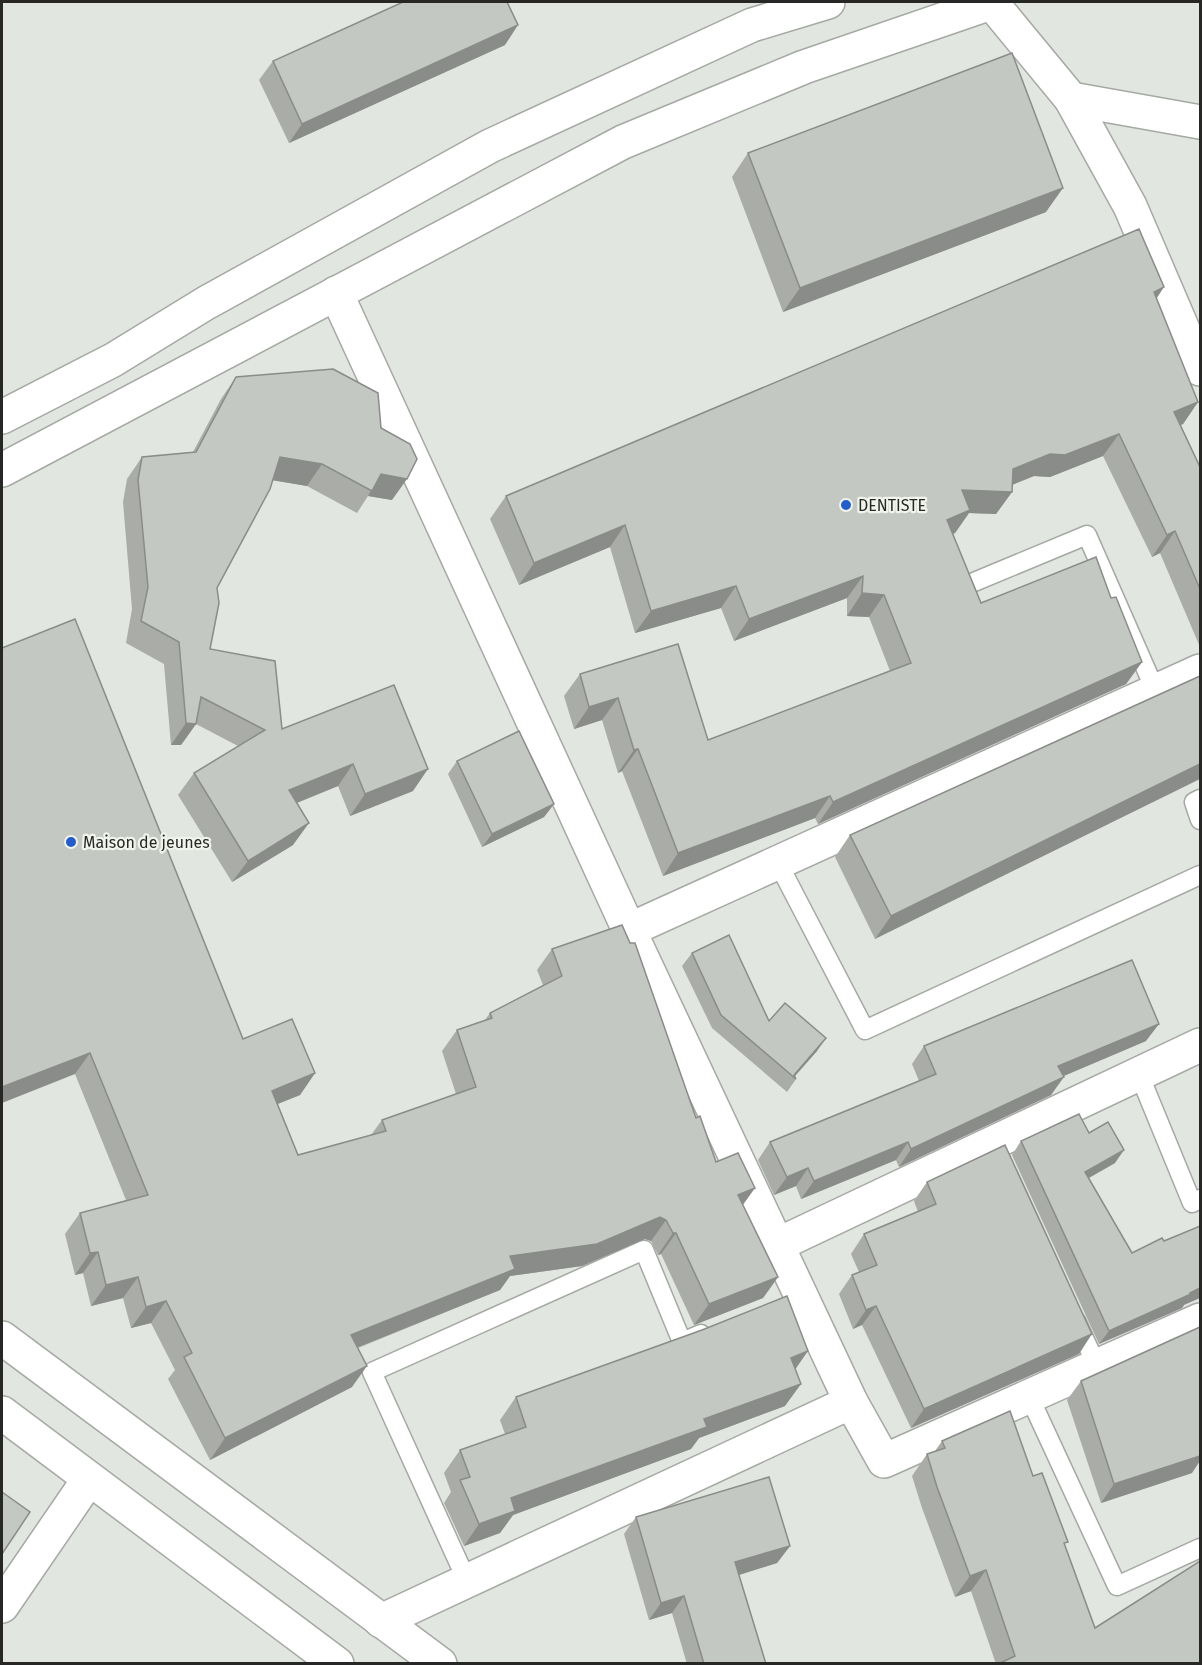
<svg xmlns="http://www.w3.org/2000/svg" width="1202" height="1665" font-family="'Fira Sans',sans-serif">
  <rect width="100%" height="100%" fill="#e2e6e0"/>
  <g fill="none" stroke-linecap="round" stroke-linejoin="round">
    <g stroke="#a5a9a3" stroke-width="21">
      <g id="service">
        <path d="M974 582 1087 535 1156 692"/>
        <path d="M1200 799 1194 802 1200 820"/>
        <path d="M778 863 865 1030 1200 875"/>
        <path d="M1139 1074 1192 1203 1200 1199"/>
        <path d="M1076 1321 1097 1366"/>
        <path d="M1029 1396 1117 1586 1200 1548"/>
        <path d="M467 1581 372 1372 644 1250 682 1342 701 1334"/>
      </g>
    </g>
    <g stroke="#a5a9a3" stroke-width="36">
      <g id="minor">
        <path d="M991 2 1071 99 1200 122"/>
        <path d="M1071 99 1130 206 1200 369"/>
        <path d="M336 293 629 930 851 1402 884 1461 1200 1320"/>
        <path d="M629 930 1200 671"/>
        <path d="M777 1245 1200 1045"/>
        <path d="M2 1338 440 1664"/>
        <path d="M2 1413 337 1664"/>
        <path d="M2 1606 89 1479"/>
        <path d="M381 1621 851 1402"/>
      </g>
    </g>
    <g stroke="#a5a9a3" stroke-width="36">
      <g id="primary">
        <path d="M2 417 113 360 206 303 490 146 752 25 828 2"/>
        <path d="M2 470 623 142 804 67 994 2"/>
      </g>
    </g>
    <use href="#service" stroke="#fff" stroke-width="18"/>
    <use href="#minor" stroke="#fff" stroke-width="33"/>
    <use href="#primary" stroke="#fff" stroke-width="33"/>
  </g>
  <g fill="#a9aca7">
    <path d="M505 45 289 143 259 80 273 61Z"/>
    <path d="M748 153 1046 212 783 312 732 177Z"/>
    <path d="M1156 299 1198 402 1183 424 1181 425 1200 467V647L1160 553 1152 557 1103 456 1050 477 1034 476 1012 485V492L996 514 969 513 955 533 953 534 981 603 1111 598 1142 662 1126 684 818 824 815 818 663 876 622 771 618 773 602 720 574 729 564 696 580 674 708 740 890 671 869 617 847 616V598L734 641 721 608 635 633 610 547 519 585 490 519 506 496Z"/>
    <path d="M236 377 381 428 392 500 368 496 357 513 307 486 273 480 217 588 210 649 282 729 413 791 350 816 338 786 297 803 293 845 232 882 178 795 194 773 238 746 196 724 181 745H171L164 664 126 643 132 609 123 502 127 479 142 457 193 452 221 399Z"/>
    <path d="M2 648 243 1039 315 1073 300 1095 278 1104 298 1155 371 1135 382 1120 456 1094 442 1051 457 1030 485 1020 490 1013 543 985 537 970 552 949 696 1118 716 1162 743 1205 778 1277 763 1298 694 1325 661 1254 658 1255 651 1241 645 1239 582 1266 510 1276 500 1290 358 1348 352 1387 210 1460 168 1379 175 1370 151 1323 131 1328 123 1298 91 1306 83 1273 75 1275 65 1234 80 1213 126 1200 75 1074Z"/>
    <path d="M1200 676 875 939 835 857 850 835Z"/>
    <path d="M457 761 554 804 544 817 482 847 448 774Z"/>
    <path d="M692 953 769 1021 817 1051 795 1076 796 1079 787 1092 712 1028 682 966Z"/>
    <path d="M1146 1041 1063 1076 1051 1095 899 1167 896 1160 801 1199 796 1186 774 1195 758 1160 770 1142 919 1081 912 1064 924 1046Z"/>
    <path d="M1089 1133 1115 1163 1089 1178 1132 1253 1184 1305 1182 1308 1099 1344 1012 1155 1021 1141Z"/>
    <path d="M927 1182 1079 1354 911 1428 862 1325 853 1329 839 1294 852 1275 859 1272 851 1254 864 1234 918 1212 914 1201Z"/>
    <path d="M702 1330 795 1369 785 1406 699 1438 691 1449 513 1515 500 1533 464 1546 444 1503 451 1492 444 1473 460 1450 505 1434 500 1420 516 1397Z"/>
    <path d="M1081 1381 1192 1473 1101 1503 1067 1400Z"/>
    <path d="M942 1441 1033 1476 1065 1546 1095 1628 1200 1664H996L971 1591 955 1597 922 1508 912 1476 927 1454 935 1451Z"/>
    <path d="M636 1517 790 1546 777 1563 739 1575 766 1664H687L672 1613 649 1620 624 1534Z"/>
  </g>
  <g fill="#898c88">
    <path d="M518 25 505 45 289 143 302 124Z"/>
    <path d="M1063 188 1046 212 783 312 800 288Z"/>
    <path d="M1164 287 1149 310 1154 292Z"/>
    <path d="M1198 402 1183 424 1159 434 1174 412Z"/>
    <path d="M1119 434 1103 456 1050 477 1034 476 997 491 1013 469 1050 454Z"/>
    <path d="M280 457 322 464 307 486 265 479Z"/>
    <path d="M381 474 407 479 392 500 368 496Z"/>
    <path d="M962 490 1012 492 996 514 969 513 955 533 932 542 947 520Z"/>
    <path d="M625 525 610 547 519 585 534 563Z"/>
    <path d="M1175 531 1160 553 1152 557 1167 535Z"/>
    <path d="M863 576 847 598 734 641 749 619Z"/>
    <path d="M736 586 721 608 635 633 651 611Z"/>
    <path d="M862 593 884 595 869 617 847 616Z"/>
    <path d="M1142 662 1126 684 818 824 833 802Z"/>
    <path d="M618 698 602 720 574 729 589 707Z"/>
    <path d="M186 723 196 724 181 745H171Z"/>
    <path d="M638 749 622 771 618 773 634 750Z"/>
    <path d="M353 764 338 786 274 812 289 790Z"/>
    <path d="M1200 764V779L875 939 891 916Z"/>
    <path d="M428 769 413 791 350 816 365 794Z"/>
    <path d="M830 796 815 818 663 876 678 853Z"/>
    <path d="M554 804 544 817 482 847 492 834Z"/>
    <path d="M309 823 293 845 232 882 248 861Z"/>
    <path d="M1159 1024 1146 1041 1045 1084 1058 1066Z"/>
    <path d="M826 1038 817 1051 794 1077 793 1076Z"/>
    <path d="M90 1053 75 1074 2 1103V1087Z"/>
    <path d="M315 1073 300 1095 257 1112 272 1091Z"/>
    <path d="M1064 1077 1051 1095 899 1167 911 1149Z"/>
    <path d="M908 1142 896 1160 801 1199 814 1181Z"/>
    <path d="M1124 1150 1115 1163 1076 1185 1085 1172Z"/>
    <path d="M808 1168 796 1186 774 1195 787 1177Z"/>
    <path d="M755 1188 740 1209 738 1195Z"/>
    <path d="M660 1217 666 1220 651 1241 645 1239 582 1266 510 1276 500 1290 336 1356 351 1335 510 1256Z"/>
    <path d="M673 1233H676L661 1254 658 1255Z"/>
    <path d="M98 1252 83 1273 75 1275 90 1253Z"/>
    <path d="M138 1277 123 1298 91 1306 106 1285Z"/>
    <path d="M778 1277 763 1298 694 1325 709 1304Z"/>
    <path d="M1200 1288V1298L1184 1305 1182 1308 1099 1344 1109 1331Z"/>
    <path d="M166 1301 151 1323 131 1328 146 1307Z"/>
    <path d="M876 1306 862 1325 853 1329 866 1310Z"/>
    <path d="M1092 1334 1079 1354 911 1428 924 1409Z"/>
    <path d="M808 1351 792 1374 791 1358Z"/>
    <path d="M367 1366 352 1387 210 1460 225 1438Z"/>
    <path d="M801 1384 785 1406 699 1438 691 1449 513 1515 500 1533 464 1546 479 1524 511 1498 704 1419Z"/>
    <path d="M1200 1456V1461L1192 1473 1101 1503 1114 1484Z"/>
    <path d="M790 1546 777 1563 723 1580 735 1562Z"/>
    <path d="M986 1570 971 1591 955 1597 970 1576Z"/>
    <path d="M684 1596 672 1613 649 1620 661 1603Z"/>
  </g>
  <g fill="#c4c8c2" stroke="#898c88" stroke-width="1.5">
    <path d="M403 2H507L518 25 302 124 273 61Z"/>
    <path d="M1012 53 1063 188 800 288 748 153Z"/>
    <path d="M1139 229 1164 287 1154 292 1198 402 1174 412 1200 467V589L1175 531 1167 535 1119 434 1065 455 1050 454 1013 469 1012 492 962 490 970 510 947 520 981 603 1096 557 1111 598 1116 597 1142 662 833 802 830 796 678 853 638 749 634 750 618 698 589 707 580 674 678 644 708 740 911 663 884 595 862 593 863 576 749 619 736 586 651 611 625 525 534 563 506 496Z"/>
    <path d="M333 369 378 393 381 428 410 444 417 459 407 479 381 474 372 491 322 464 280 457 270 489 217 588 219 603 210 649 275 661 282 729 394 685 428 769 365 794 353 764 289 790 309 823 248 861 194 773 265 730 201 697 196 724 186 723 179 642 141 621 148 587 138 480 142 457 196 452 236 377Z"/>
    <path d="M75 619 243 1039 292 1019 315 1073 272 1091 298 1155 386 1131 382 1120 476 1087 457 1030 492 1018 490 1013 562 976 552 949 622 925 630 943H635L696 1118 700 1116 716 1162 738 1153 755 1188 738 1195 778 1277 709 1304 676 1233H673L666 1220 660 1217 597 1244 510 1256 515 1269 351 1335 367 1366 225 1438 184 1357 192 1353 166 1301 146 1307 138 1277 106 1285 98 1252 90 1253 80 1213 148 1195 90 1053 2 1087V648Z"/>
    <path d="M1200 676V764L891 916 850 835Z"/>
    <path d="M519 731 554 804 492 834 457 761Z"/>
    <path d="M729 935 769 1021 785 1003 826 1038 794 1075 796 1079 721 1015 692 953Z"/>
    <path d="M1132 960 1159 1024 1058 1066 1064 1077 911 1149 908 1142 814 1181 808 1168 787 1177 770 1142 936 1074 924 1046Z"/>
    <path d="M1079 1114 1089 1133 1108 1122 1124 1150 1085 1172 1132 1253 1162 1238 1164 1241 1200 1226V1288L1190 1293 1191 1294 1109 1331 1021 1141Z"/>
    <path d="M1005 1145 1092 1334 924 1409 876 1306 866 1310 852 1275 877 1265 864 1234 936 1204 927 1182Z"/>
    <path d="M787 1296 808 1351 791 1358 801 1384 704 1419 707 1427 511 1498 515 1511 479 1524 460 1480 470 1477 460 1450 526 1427 516 1397 702 1330Z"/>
    <path d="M1200 1327V1456L1114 1484 1081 1381Z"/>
    <path d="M1010 1411 1033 1476 1042 1473 1068 1542 1064 1543 1095 1628 1200 1561V1664H998L1015 1656 986 1570 970 1576 937 1487 927 1454 945 1448 942 1441Z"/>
    <path d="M769 1477 790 1546 735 1562 766 1664H704L684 1596 661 1603 636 1517Z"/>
    <path d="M2 1492 30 1512 2 1554Z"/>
  </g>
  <g fill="#245dca" stroke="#f0f4ed" stroke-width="2">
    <circle cx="846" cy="505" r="6"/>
    <circle cx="71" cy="842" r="6"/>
  </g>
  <g text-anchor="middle" stroke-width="4.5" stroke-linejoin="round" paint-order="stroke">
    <g font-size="16" fill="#272826" stroke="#f0f4ed" text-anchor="start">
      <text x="858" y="511">DENTISTE</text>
      <text x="83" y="848">Maison de jeunes</text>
    </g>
  </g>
  <rect width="1202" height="1665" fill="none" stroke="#272826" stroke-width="6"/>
</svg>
